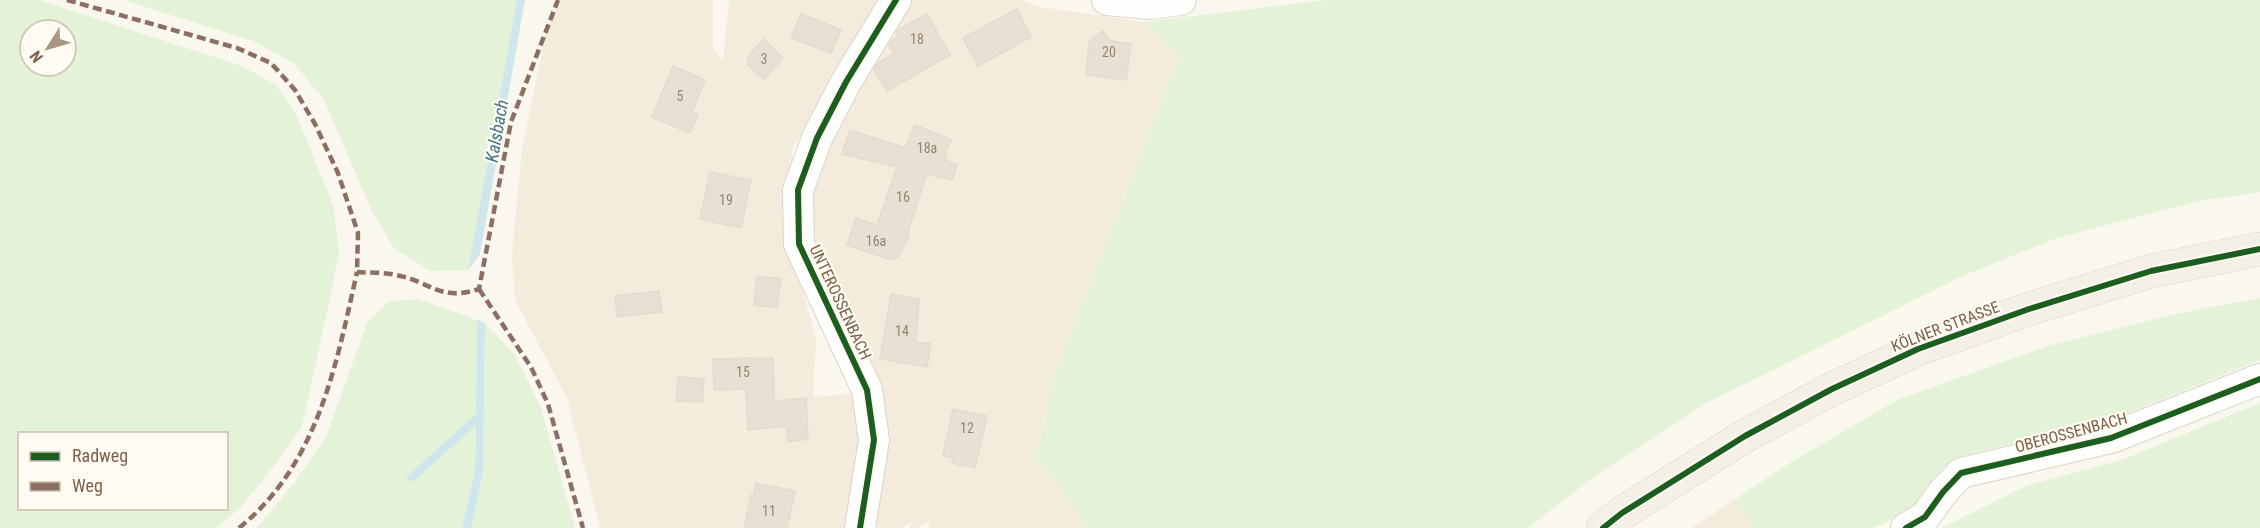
<svg xmlns="http://www.w3.org/2000/svg" width="2260" height="528" font-family="'Roboto Condensed',sans-serif">
  <rect width="100%" height="100%" fill="#faf7ee"/>
  <g fill="#f3ebdc">
    <path d="M562 0H713V47L723 62 729 0H885L809 126 793 146 787 188V245L802 288 816 340 813 397 852 394 863 440 848 528H600L567 398 515 300 512 254 522 149 547 28Z"/>
    <path d="M911 0H1022L1040 7 1144 22 1179 57 1054 376 1036 459 1058 485 1087 528H928L931 520 916 528H910L911 521 902 528H869L881 386 861 340 828 284 811 244 810 192 824 150 893 25Z"/>
    <path d="M1734 500 1755 528H1692Z"/>
  </g>
  <g fill="#e4f3d8" fill-rule="evenodd">
    <path d="M0 0H39L242 66 275 84 296 114 333 205 339 251 330 298 302 427 273 467 241 507 216 528H0ZM30 30H66V66H30ZM20 434H226V508H20Z"/>
    <path d="M123 0H517L468 270 430 271 394 248 372 211 324 100 294 63 253 41Z"/>
    <path d="M1327 0H2260V192L2199 201 2057 238 1960 277 1703 405 1591 479 1528 528H1087L1058 485 1036 459 1054 376 1179 57 1144 22Z"/>
    <path d="M2260 298V360L2111 420 1968 455 1943 467 1912 510 1873 528H1755L1734 500 1783 467 1899 399 2048 346 2171 315Z"/>
    <path d="M418 299 477 320 476 414 405 478 413 482 476 424 475 472 462 528H257L294 483 326 437 367 323 388 302Z"/>
    <path d="M485 323 515 355 541 408 575 528H471L483 473Z"/>
    <path d="M2260 403V528H1942L2026 486 2124 459Z"/>
  </g>
  <g fill="#cee6ec">
    <path d="M517 0H525L480 254 468 270Z"/>
    <path d="M477 320 485 323 483 473 471 528H462L475 472 476 425 413 482 405 478 476 414Z"/>
  </g>
  <g fill="#e7e0d5" stroke="#e4dbcf" stroke-width="1.5">
    <path d="M1017 9 1031 37 978 66 963 38Z"/>
    <path d="M801 14 841 30 831 53 791 38Z"/>
    <path d="M927 14 950 55 887 91 874 69 878 63 894 53 889 44 898 36 897 31Z"/>
    <path d="M1103 31 1111 41 1131 44 1126 80 1086 75 1089 42Z"/>
    <path d="M764 39 783 58 764 79 748 65V57Z"/>
    <path d="M673 66 705 80 692 112 698 114 690 133 652 117Z"/>
    <path d="M915 125 951 140 945 155 948 162 957 165 952 180 930 175 926 176 907 235 909 236 899 256 892 260 847 245 856 218 877 225 897 167 842 154 850 130 905 148Z"/>
    <path d="M710 172 751 180 741 228 700 219Z"/>
    <path d="M757 276 781 279 777 308 754 305Z"/>
    <path d="M659 291 662 312 617 317 615 296Z"/>
    <path d="M891 294 919 299 916 342 931 344 927 367 880 359Z"/>
    <path d="M773 358 774 401 806 398 808 439 788 442 786 426 748 430 746 389 714 390 713 359Z"/>
    <path d="M678 377 704 379 702 402 676 401Z"/>
    <path d="M953 409 987 416 975 468 952 463 953 458 943 456Z"/>
    <path d="M756 483 795 491 787 528H744L751 495 753 496Z"/>
  </g>
  <g fill="none" stroke-linecap="round" stroke-linejoin="round">
    <g stroke="#dad4cc" stroke-width="32">
      <g id="street">
        <path d="M1107 0 1150 4 1181 0"/>
        <path d="M860 528 874 440 867 390 799 244 798 190 817 138 846 82 896 0"/>
        <path d="M1906 528 1925 517 1943 492 1961 473 2111 438 2260 379"/>
      </g>
    </g>
    <g stroke="#dcd3ca" stroke-width="34">
      <path id="primary" d="M1603 528 1622 513 1745 436 1832 389 1918 349 2029 309 2151 271 2260 249"/>
    </g>
    <use href="#street" stroke="#fefefc" stroke-width="30"/>
    <use href="#primary" stroke="#f4f0e6" stroke-width="33"/>
    <g stroke="#8d6e63" stroke-width="4.5" stroke-dasharray="9 4.5" stroke-linecap="butt">
      <path d="M67 0 237 48 271 63 295 90 315 124 338 173 358 233 357 272C370 273 384 272 396 275 430 281 439 302 479 289L511 122 558 0"/>
      <path d="M479 289 531 367 548 404 583 528"/>
      <path d="M239 528C318 464 336 366 357 272"/>
    </g>
    <g stroke="#fffbf3" stroke-width="10">
      <g id="cycleway">
        <path d="M860 528 874 440 867 390 799 244 798 190 817 138 846 82 896 0"/>
        <path d="M1603 528 1622 513 1745 436 1832 389 1918 349 2029 309 2151 271 2260 249"/>
        <path d="M1906 528 1925 517 1943 492 1961 473 2111 438 2260 379"/>
      </g>
    </g>
    <use href="#cycleway" stroke="#1b5e20" stroke-width="6"/>
  </g>
  <g text-anchor="middle" stroke-width="4.5" stroke-linejoin="round" paint-order="stroke">
    <g font-size="14" fill="#99836e">
      <text x="917" y="44">18</text>
      <text x="1109" y="57">20</text>
      <text x="764" y="64">3</text>
      <text x="680" y="101">5</text>
      <text x="927" y="153">18a</text>
      <text x="903" y="202">16</text>
      <text x="726" y="205">19</text>
      <text x="876" y="246">16a</text>
      <text x="902" y="336">14</text>
      <text x="743" y="377">15</text>
      <text x="967" y="433">12</text>
      <text x="769" y="516">11</text>
    </g>
    <g font-size="16" fill="#7d6149" stroke="#fffbf3">
      <text transform="translate(841 302) rotate(65)" y="6">UNTEROSSENBACH</text>
      <text transform="translate(1945 326) rotate(-21)" y="6">KÖLNER STRASSE</text>
      <text transform="translate(2071 432) rotate(-15)" y="6">OBEROSSENBACH</text>
    </g>
    <g font-size="18" font-style="italic" fill="#3d768b" stroke="#fffbf3">
      <text transform="translate(497 131) rotate(-80)" y="6">Kalsbach</text>
    </g>
  </g>
  <rect x="18" y="432" width="210" height="78" fill="#fffbf3" stroke="#cbbdaf" stroke-width="1.5"/>
  <rect x="30" y="452" width="30" height="9" fill="#1b5e20" stroke="#cbbdaf" stroke-width="1.5"/>
  <text x="72" y="462" font-size="18" fill="#7d6149">Radweg</text>
  <rect x="30" y="482" width="30" height="9" fill="#8d6e63" stroke="#cbbdaf" stroke-width="1.5"/>
  <text x="72" y="492" font-size="18" fill="#7d6149">Weg</text>
  <g transform="translate(48 48) rotate(233)"><circle r="28" fill="#fffbf3" stroke="#cbbdaf" stroke-width="1.5"/>
  <path d="M0-4.5L10 22L0 15L-10 22Z" fill="#a99683"/>
  <text y="-9" font-size="16" font-weight="bold" text-anchor="middle" fill="#7d6149">N</text>
  </g>
</svg>
